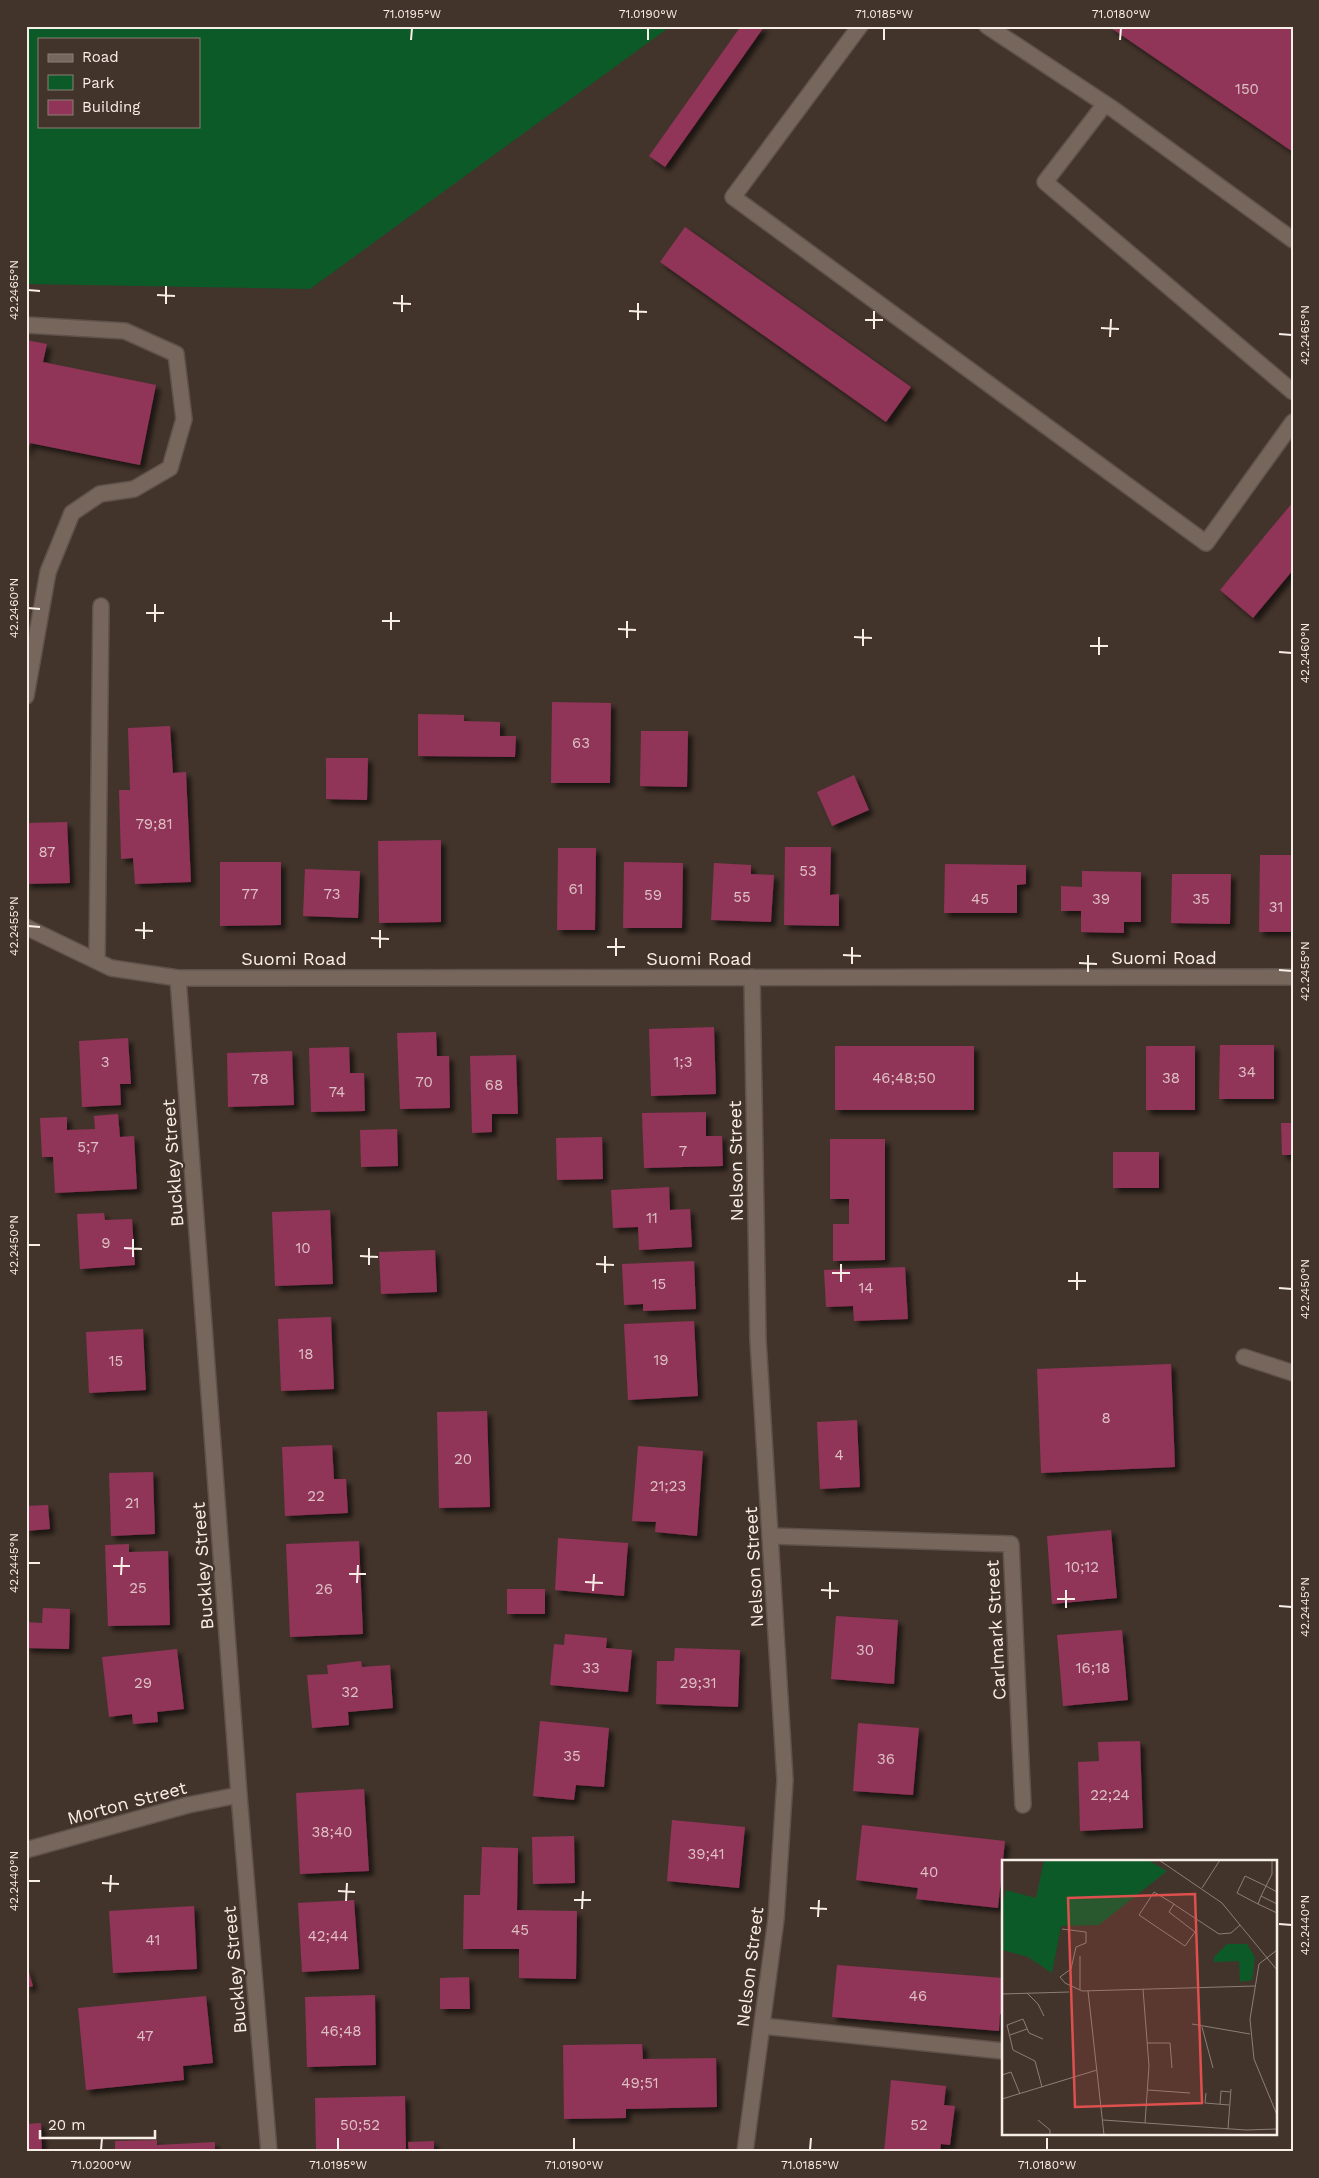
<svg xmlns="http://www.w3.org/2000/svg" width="1319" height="2178" font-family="'Work Sans',sans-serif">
  <defs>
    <filter id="shadow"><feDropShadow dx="4.5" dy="4.5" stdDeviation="2.5" flood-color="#0009"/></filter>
  </defs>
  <rect width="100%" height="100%" fill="#43342b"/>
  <path fill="#0b5a28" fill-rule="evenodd" d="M26 26H671L310 289 26 284ZM39 39H199V126H39Z"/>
  <g fill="#903458" filter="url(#shadow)">
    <path d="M741 26 764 27 665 167 649 156Z"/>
    <path d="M1108 26H1293V152Z"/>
    <path d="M685 227 911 387 886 422 660 262Z"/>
    <path d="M26 340 47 344 43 362 156 385 140 465 30 443 26 455Z"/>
    <path d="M1293 502V570L1253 618 1220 590Z"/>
    <path d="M552 702 611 703 610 783H551Z"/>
    <path d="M418 714 464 715V721L500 722V736H516L515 757 418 756Z"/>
    <path d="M170 726 173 773 186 772 191 882 135 884 133 858 121 859 119 790H130L128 728Z"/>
    <path d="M641 731H688L687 787 640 786Z"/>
    <path d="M326 758H368L367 800 326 799Z"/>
    <path d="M854 775 869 810 832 826 817 792Z"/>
    <path d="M67 822 70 883 26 884V823Z"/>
    <path d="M441 840V922L379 923 378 841Z"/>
    <path d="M785 847H831L830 895 839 894V926L784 925Z"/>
    <path d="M558 848H596L595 930H557Z"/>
    <path d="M1260 855H1291L1293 932H1259Z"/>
    <path d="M220 862H281V925L220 926Z"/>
    <path d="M624 862 683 863 682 928H623Z"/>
    <path d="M714 863 751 865V874L774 875 771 922 711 920Z"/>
    <path d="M945 864 1026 865V884L1017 885V913H944Z"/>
    <path d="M305 869 360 871 358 918 303 916Z"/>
    <path d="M1082 871 1141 872V922H1124V933L1081 932V911H1061V886L1082 887Z"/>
    <path d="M1172 874H1231L1230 924 1171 923Z"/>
    <path d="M714 1027 716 1094 651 1096 649 1029Z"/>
    <path d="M436 1032 437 1056H449L450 1108 400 1109 397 1033Z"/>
    <path d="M128 1038 131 1084H120L121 1105 82 1107 79 1041Z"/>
    <path d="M1220 1045H1274V1099H1219Z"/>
    <rect x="835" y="1046" width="139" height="64"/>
    <rect x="1146" y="1046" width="49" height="64"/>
    <path d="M349 1047 350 1073H364L365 1111 311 1112 309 1048Z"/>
    <path d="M292 1051 294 1105 228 1107 227 1053Z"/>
    <path d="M516 1055 518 1114H492V1132L472 1133 470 1056Z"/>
    <path d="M706 1112V1136H722L723 1166 644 1168 642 1113Z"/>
    <path d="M118 1114 120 1137 134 1136 137 1189 55 1193 53 1157H42L40 1118 67 1117V1130L95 1129 94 1116Z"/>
    <path d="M1281 1123H1293V1155H1282Z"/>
    <path d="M397 1129 398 1166 361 1167 360 1130Z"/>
    <path d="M602 1137 603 1179 557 1180 556 1138Z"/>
    <path d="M830 1139H885V1260L833 1261V1224H849V1199H830Z"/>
    <rect x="1113" y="1152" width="46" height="36"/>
    <path d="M669 1187 670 1210 690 1209 692 1247 639 1250 638 1227 613 1228 611 1190Z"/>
    <path d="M330 1210 333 1284 275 1286 272 1212Z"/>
    <path d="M104 1213 105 1220 132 1219 135 1265 80 1269 77 1214Z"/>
    <path d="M435 1250 437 1292 381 1294 379 1252Z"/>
    <path d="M694 1261 696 1309 643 1311V1304L624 1305 622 1264Z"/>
    <path d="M905 1267 908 1319 854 1321 853 1306 826 1307 824 1270Z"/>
    <path d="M331 1317 334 1389 281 1391 278 1319Z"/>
    <path d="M694 1321 698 1396 628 1400 624 1324Z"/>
    <path d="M143 1329 146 1390 89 1393 86 1332Z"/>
    <path d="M1171 1364 1175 1467 1041 1473 1037 1369Z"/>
    <path d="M487 1411 490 1507 439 1508 437 1412Z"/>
    <path d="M857 1420 860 1487 820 1489 817 1422Z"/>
    <path d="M332 1445 334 1479H346L348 1513 285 1516 282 1447Z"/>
    <path d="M638 1446 703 1451 697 1536 655 1532 656 1522 632 1521Z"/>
    <path d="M153 1472 155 1534 111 1536 109 1473Z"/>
    <path d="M48 1505 50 1529 26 1531V1506Z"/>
    <path d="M1111 1530 1117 1598 1052 1604 1047 1536Z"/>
    <path d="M558 1538 628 1543 624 1596 555 1590Z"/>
    <path d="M359 1541 363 1634 290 1637 286 1544Z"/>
    <path d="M129 1544V1552L168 1551 170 1625 108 1626 105 1545Z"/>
    <rect x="507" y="1589" width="38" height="25"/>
    <path d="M43 1608 70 1609 69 1649 26 1648V1622L42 1623Z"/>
    <path d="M836 1616 898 1620 894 1684 831 1679Z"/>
    <path d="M1122 1630 1128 1700 1063 1706 1057 1635Z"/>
    <path d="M565 1634 607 1638 606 1648 632 1650 628 1692 550 1685 554 1644 564 1645Z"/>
    <path d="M675 1648 740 1650 738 1707 656 1704 657 1661H674Z"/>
    <path d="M177 1649 184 1709 157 1712 158 1722 133 1724 132 1714 109 1717 102 1657Z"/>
    <path d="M361 1661 362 1667 390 1665 393 1708 348 1712 349 1725 312 1728 307 1675 328 1674 327 1665Z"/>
    <path d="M540 1721 609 1728 604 1787 576 1785 574 1800 533 1796Z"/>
    <path d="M858 1723 919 1728 913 1795 853 1791Z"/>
    <path d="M1140 1741 1143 1828 1080 1831 1078 1762 1099 1761 1098 1742Z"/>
    <path d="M364 1789 369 1871 300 1874 296 1793Z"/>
    <path d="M672 1820 745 1827 739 1888 667 1881Z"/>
    <path d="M862 1825 1005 1841 998 1908 916 1899 918 1888 856 1880Z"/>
    <path d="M574 1836 575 1883 533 1884 532 1837Z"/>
    <path d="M482 1847 518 1848 517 1910 577 1911 576 1979 519 1978V1949H463L464 1895H480Z"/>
    <path d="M354 1900 359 1969 302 1972 298 1903Z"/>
    <path d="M194 1906 197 1969 113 1973 109 1911Z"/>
    <path d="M26 1963 33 1986 26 1988Z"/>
    <path d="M837 1965 1003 1978V2014H1000L999 2031 832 2017Z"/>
    <path d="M469 1977 470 2009H440V1978Z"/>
    <path d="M375 1995 376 2065 307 2067 305 1997Z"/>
    <path d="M206 1996 213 2063 183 2066 184 2080 86 2090 78 2008Z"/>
    <path d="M642 2044 643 2059 716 2058 717 2107 626 2109V2118L564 2119 563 2045Z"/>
    <path d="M891 2080 946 2086 944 2105 955 2106 950 2145 941 2144 940 2152H884Z"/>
    <path d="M405 2096 406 2152H316L315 2098Z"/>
    <path d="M41 2123 42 2152H26V2124Z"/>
    <path d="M157 2140V2145L215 2142V2152H115V2141Z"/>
    <path d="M434 2141V2152H409L408 2142Z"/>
  </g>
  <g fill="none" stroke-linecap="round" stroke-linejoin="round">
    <g stroke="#5f524a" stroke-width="18">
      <g id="service">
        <path d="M860 26 733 197 1206 543 1293 422"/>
        <path d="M987 26 1113 109 1293 240"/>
        <path d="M1105 104 1045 182 1293 392"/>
        <path d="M97 959 101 606"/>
        <path d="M762 2026 1003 2051"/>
      </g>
    </g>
    <g stroke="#5f524a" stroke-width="18">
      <g id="minor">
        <path d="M26 325 125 331 176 354 184 419 170 468 134 489 100 494 72 513 48 572 26 696"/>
        <path d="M26 927 111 968 178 978 1293 977"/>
        <path d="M178 978 239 1795 269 2152"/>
        <path d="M1244 1357 1293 1373"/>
        <path d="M771 1536 1011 1544 1023 1805"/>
        <path d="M26 1850 188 1805 239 1795"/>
        <path d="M745 2152 776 1919 785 1780 758 1340 752 977"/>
      </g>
    </g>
    <use href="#service" stroke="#77665c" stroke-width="15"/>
    <use href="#minor" stroke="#77665c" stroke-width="15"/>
  </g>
  <path fill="none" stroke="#f8eee8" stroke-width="2" d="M411 40 412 28M648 40V28M884 40V28M1120 40 1121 28M28 290 40 291M157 295 175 296M393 303 411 304M166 304V286M629 311 647 312M402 312V295M638 320V303M865 320H883M1101 328 1119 329M874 329V311M1279 334 1292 335M1110 337 1111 319M28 608 40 609M146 613H164M382 621H400M155 622V604M618 629 636 630M391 630V612M854 637 872 638M627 638V621M863 646V629M1090 646H1108M1279 652 1292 653M1099 655V637M28 926 40 927M135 930 153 931M371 938 389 939M144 939V922M607 947H625M380 948V930M843 955 861 956M616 956V938M1079 963 1097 964M852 964V947M1279 970 1292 971M1088 972V955M28 1245H40M124 1248 142 1249M360 1256 378 1257M133 1257V1239M596 1264 614 1265M369 1265V1248M605 1273V1256M832 1273H850M1068 1281H1086M841 1282V1264M1279 1288 1292 1289M1077 1290V1272M28 1563H40M113 1566H130M349 1574H366M121 1575 122 1557M585 1582 603 1583M357 1583 358 1565M821 1590 839 1591M593 1591 594 1574M830 1599V1582M1057 1599H1075M1279 1606 1292 1607M1066 1608V1590M28 1881H40M102 1883 119 1884M338 1891 355 1892M110 1892 111 1875M574 1900H591M346 1901 347 1883M810 1908 827 1909M582 1909 583 1891M818 1917 819 1900M1279 1924 1292 1925M101 2150 102 2138M338 2150V2138M574 2150V2138M810 2150 811 2138M1047 2150V2138"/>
  <g text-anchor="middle" stroke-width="4.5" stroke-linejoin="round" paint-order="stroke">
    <g font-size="15" fill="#dec0c4">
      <text x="1247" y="94">150</text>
      <text x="581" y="748">63</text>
      <text x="154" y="829">79;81</text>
      <text x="47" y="857">87</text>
      <text x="808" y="876">53</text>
      <text x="576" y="894">61</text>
      <text x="250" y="899">77</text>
      <text x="332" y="899">73</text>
      <text x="653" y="900">59</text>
      <text x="742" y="902">55</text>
      <text x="980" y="904">45</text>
      <text x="1101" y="904">39</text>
      <text x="1201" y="904">35</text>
      <text x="1276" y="912">31</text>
      <text x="105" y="1067">3</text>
      <text x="683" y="1067">1;3</text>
      <text x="1247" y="1077">34</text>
      <text x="904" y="1083">46;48;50</text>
      <text x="1171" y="1083">38</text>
      <text x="260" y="1084">78</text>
      <text x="424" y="1087">70</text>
      <text x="494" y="1090">68</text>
      <text x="337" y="1097">74</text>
      <text x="88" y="1152">5;7</text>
      <text x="683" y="1156">7</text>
      <text x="652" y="1223">11</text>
      <text x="106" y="1248">9</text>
      <text x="303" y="1253">10</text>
      <text x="659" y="1289">15</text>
      <text x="866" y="1293">14</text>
      <text x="306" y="1359">18</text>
      <text x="661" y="1365">19</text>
      <text x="116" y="1366">15</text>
      <text x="1106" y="1423">8</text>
      <text x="839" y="1460">4</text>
      <text x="463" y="1464">20</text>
      <text x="668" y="1491">21;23</text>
      <text x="316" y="1501">22</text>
      <text x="132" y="1508">21</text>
      <text x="1082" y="1572">10;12</text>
      <text x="138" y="1593">25</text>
      <text x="324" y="1594">26</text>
      <text x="865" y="1655">30</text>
      <text x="591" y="1673">33</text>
      <text x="1093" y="1673">16;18</text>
      <text x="143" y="1688">29</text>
      <text x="698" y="1688">29;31</text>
      <text x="350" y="1697">32</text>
      <text x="572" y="1761">35</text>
      <text x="886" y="1764">36</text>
      <text x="1110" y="1800">22;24</text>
      <text x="332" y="1837">38;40</text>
      <text x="706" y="1859">39;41</text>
      <text x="929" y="1877">40</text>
      <text x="520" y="1935">45</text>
      <text x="328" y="1941">42;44</text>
      <text x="153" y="1945">41</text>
      <text x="918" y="2001">46</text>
      <text x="341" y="2036">46;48</text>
      <text x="145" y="2041">47</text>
      <text x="640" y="2088">49;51</text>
      <text x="360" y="2130">50;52</text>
      <text x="919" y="2130">52</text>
    </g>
    <g font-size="18" fill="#f8eee8" stroke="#43342b">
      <text x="1164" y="964">Suomi Road</text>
      <text x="294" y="965">Suomi Road</text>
      <text x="699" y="965">Suomi Road</text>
      <text transform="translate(736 1161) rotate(-91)" y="6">Nelson Street</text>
      <text transform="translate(173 1163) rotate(-94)" y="6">Buckley Street</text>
      <text transform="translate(203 1566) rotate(-94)" y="6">Buckley Street</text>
      <text transform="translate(754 1567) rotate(-93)" y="6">Nelson Street</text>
      <text transform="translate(996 1630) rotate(-93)" y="6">Carlmark Street</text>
      <text transform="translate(127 1803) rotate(-15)" y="6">Morton Street</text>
      <text transform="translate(750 1967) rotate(-83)" y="6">Nelson Street</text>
      <text transform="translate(235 1970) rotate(-95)" y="6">Buckley Street</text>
    </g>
  </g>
  <g transform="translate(1002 1860)">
    <rect width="275" height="275" fill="#43342b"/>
    <path d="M42 0H146L165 11 97 65 59 66 50 113 26 97 0 90V46L4 30 34 38ZM225 84H245L253 97 250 120 238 122 237 101 212 102V97Z" fill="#0b5a28"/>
    <path fill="none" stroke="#8b7e77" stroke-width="1" d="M157 0 220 43 275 110M270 0V14L259 36 256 44 235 33 243 16 264 26 275 32M200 28 218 0M259 36 275 44M172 44 167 52 193 72 183 86 137 55 152 32 172 44 173 45 217 74 229 73 238 65M256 44 275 53M60 69 84 72V83L74 87 69 109 58 117 63 123 80 131 253 126M275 90 257 104 248 159 252 199 275 255M78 96V130M141 129 147 206 143 263M86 131 102 275M25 133 36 144 42 156M0 134 67 132M190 164 248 174M200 167 211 208M8 175 25 169M145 183H168L170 208M0 215 9 212 18 234M40 227 33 201 11 190 5 165 21 159 27 173 41 179M146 230 188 233M204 233 203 243 227 245M0 239 95 210M218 244 219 231 228 232M36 260 48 270V275M101 260 244 270 275 269M226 269 229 229"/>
    <path fill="#dd504e" fill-opacity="0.15" stroke="#dd504e" stroke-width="2.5" d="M193 34 200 243 73 247 66 38Z"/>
    <rect width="275" height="275" fill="none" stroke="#f8eee8" stroke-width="2.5"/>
  </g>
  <rect width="1319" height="2178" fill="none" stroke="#43342b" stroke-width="55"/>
  <rect x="38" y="38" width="162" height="90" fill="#43342b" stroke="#8b7e77"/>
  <rect x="48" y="54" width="25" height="8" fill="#77665c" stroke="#8b7e77"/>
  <text x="82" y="62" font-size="15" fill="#f8eee8">Road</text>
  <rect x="48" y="75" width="25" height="15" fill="#0b5a28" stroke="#8b7e77"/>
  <text x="82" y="88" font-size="15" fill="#f8eee8">Park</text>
  <rect x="48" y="100" width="25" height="15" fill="#903458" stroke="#8b7e77"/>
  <text x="82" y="112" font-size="15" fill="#f8eee8">Building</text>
  <path d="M40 2130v8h115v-8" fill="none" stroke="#f8eee8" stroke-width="2.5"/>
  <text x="48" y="2130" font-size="15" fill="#f8eee8" stroke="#43342b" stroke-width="4" paint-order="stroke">20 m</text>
  <rect x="28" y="28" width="1264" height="2122" fill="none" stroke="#f8eee8" stroke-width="2"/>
  <g font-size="12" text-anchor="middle" fill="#f8eee8">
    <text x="412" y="18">71.0195°W</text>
    <text x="648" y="18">71.0190°W</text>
    <text x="884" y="18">71.0185°W</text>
    <text x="1121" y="18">71.0180°W</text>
    <text transform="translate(14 290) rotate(-90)" y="4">42.2465°N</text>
    <text transform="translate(1305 335) rotate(-90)" y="4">42.2465°N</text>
    <text transform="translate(14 608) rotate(-90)" y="4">42.2460°N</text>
    <text transform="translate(1305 653) rotate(-90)" y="4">42.2460°N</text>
    <text transform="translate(14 926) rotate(-90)" y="4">42.2455°N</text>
    <text transform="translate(1305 971) rotate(-90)" y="4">42.2455°N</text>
    <text transform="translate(14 1245) rotate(-90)" y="4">42.2450°N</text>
    <text transform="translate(1305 1289) rotate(-90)" y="4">42.2450°N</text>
    <text transform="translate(14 1563) rotate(-90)" y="4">42.2445°N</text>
    <text transform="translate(1305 1607) rotate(-90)" y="4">42.2445°N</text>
    <text transform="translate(14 1881) rotate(-90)" y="4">42.2440°N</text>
    <text transform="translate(1305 1925) rotate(-90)" y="4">42.2440°N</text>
    <text x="101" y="2169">71.0200°W</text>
    <text x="338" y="2169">71.0195°W</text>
    <text x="574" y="2169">71.0190°W</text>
    <text x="810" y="2169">71.0185°W</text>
    <text x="1047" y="2169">71.0180°W</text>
  </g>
</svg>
